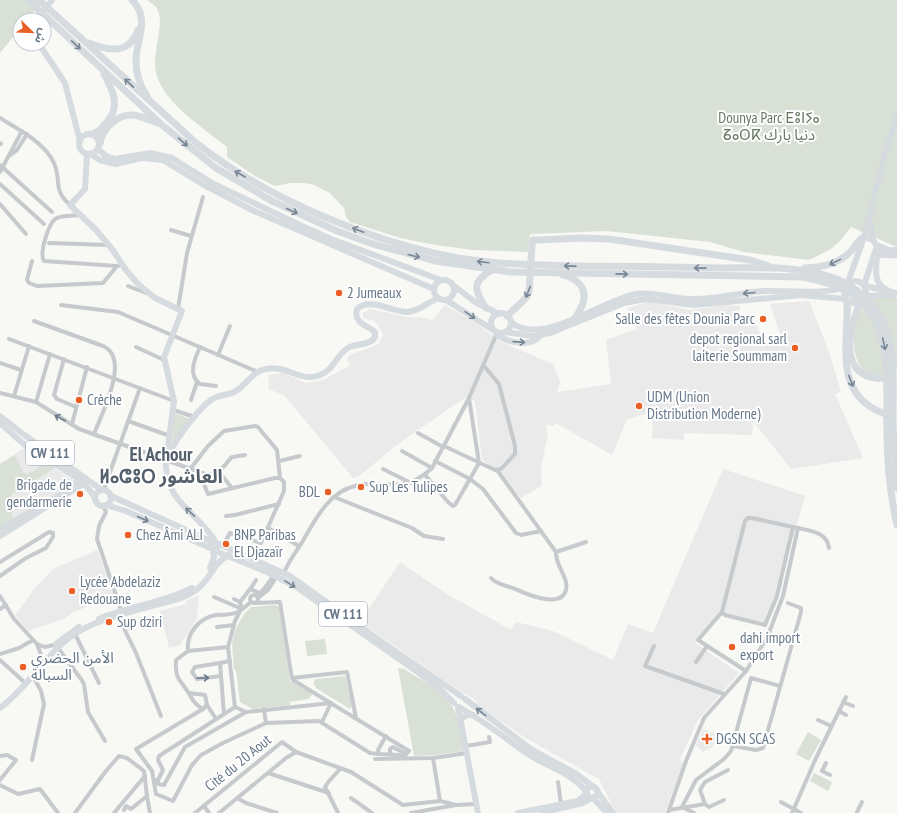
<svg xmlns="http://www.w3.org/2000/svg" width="897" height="813" font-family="'PT Sans Narrow','Noto Sans Arabic','Noto Sans Tifinagh',sans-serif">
  <rect width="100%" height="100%" fill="#f8f8f5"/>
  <g fill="#e9eae9">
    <path d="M809 301 829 352 841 392 835 394 863 458 791 469 753 421 752 435 684 433V440L652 438 653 412 627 419 612 455 556 423 553 426 546 425 548 440 546 442 541 469 542 486 521 498 500 472 482 460 475 401 466 397 398 444 359 476 353 478 284 395 268 389 269 384 268 375 283 373 306 383 323 380 351 365 346 360 350 355 379 344 383 334 378 325 374 321 363 318V313L370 309 407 317 428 318 432 321 445 305 479 325 501 342 553 364 560 381 557 392 611 384 606 340 637 329 627 308 648 302 690 310 725 305 740 306 739 319H755L763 343 781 337 770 304Z"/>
    <path d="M24 448 74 481 72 486 0 528V464Z"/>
    <path d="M723 469 805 496 767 627 718 615 695 643 739 673 698 720 680 759 683 764 665 813H616L599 779 524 737 481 708 475 700 443 680 360 622 400 562 447 594 511 630 516 622 553 631 613 660 628 624 653 633Z"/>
    <path d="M97 550 114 595 72 613 64 619 28 631 15 615 35 588 53 569Z"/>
    <path d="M199 595 197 618 180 645 169 648 160 611 186 604V601Z"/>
    <path d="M703 729 717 734 713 746 703 752 696 745Z"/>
  </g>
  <g fill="#d9e0d6">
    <path d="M0 0H43L27 20H20V28L0 53Z"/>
    <path d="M147 0H897V247L851 227 839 242 831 249 809 260 744 252 710 242 607 231 530 234 528 252 473 250 436 245 400 238 350 222 346 217 344 208 330 193 314 185 305 183H290L275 186 255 176 227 157V147C204 128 170 108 158 79 148 56 168 23 156 7 154 4 149 2 147 0Z"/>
    <path d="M874 297H897V370C850 402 840 317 874 297Z"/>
    <path d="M177 414 190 419 172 442 175 415Z"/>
    <path d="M15 455 23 472 26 474 34 471 45 462 55 468 12 494 10 498 13 521 0 528V464Z"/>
    <path d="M275 605 279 607 290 681 313 693 309 699 290 702V705L253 709 240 702 236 670H234L232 644 235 630 244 614 251 607Z"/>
    <path d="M325 639 327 654 307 656 305 641Z"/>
    <path d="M398 668 404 669C421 680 448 693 456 714 461 725 462 739 464 751L436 755 414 756Z"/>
    <path d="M345 676 352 706 350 709 316 688 313 682 316 679Z"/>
    <path d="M808 732 821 740 809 761 796 754Z"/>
    <path d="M814 773 832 782 828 791 810 781Z"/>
  </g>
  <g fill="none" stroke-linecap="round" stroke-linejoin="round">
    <g stroke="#c6cacd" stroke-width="4">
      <path d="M0 118C18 129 45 143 54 163 62 181 52 189 70 205"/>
      <path d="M0 143 1 144"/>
      <path d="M10 155 17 150 27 134"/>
      <path d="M0 165 52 212"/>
      <path d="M0 172 22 131"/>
      <path d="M0 184 44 224"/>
      <path d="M0 204 26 234"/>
      <path d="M81 215C74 216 61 215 55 219 48 225 39 254 44 261L117 266 122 265"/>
      <path d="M171 230 191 236"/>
      <path d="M49 243 108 245"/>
      <path d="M32 261 27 280 29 283 37 286 103 283 117 266"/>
      <path d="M128 286 146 293"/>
      <path d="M61 305 118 312 258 372"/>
      <path d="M178 309 187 253 203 197"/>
      <path d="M34 321 103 346C131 358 102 413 94 434"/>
      <path d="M9 339 174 401"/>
      <path d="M136 347 164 360"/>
      <path d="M200 347C195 358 187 375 200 384L216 386"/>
      <path d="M218 355 230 326"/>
      <path d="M64 359 54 395 57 399 76 407"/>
      <path d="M0 363 21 370"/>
      <path d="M0 393 36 402 79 429 205 474C219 477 223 466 232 457L245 455"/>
      <path d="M14 396 29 346"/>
      <path d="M191 400 197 382"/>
      <path d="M36 402 50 354"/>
      <path d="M173 410 195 417"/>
      <path d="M128 421 170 436"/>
      <path d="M72 424 87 367"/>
      <path d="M418 433 443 447"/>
      <path d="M444 446 495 470 501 469 515 454V446L499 384 484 366"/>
      <path d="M402 451 432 468"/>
      <path d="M279 461 300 456"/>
      <path d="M435 461 470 479 483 489 516 533 521 535 541 531"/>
      <path d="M191 468 208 446 224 431 255 426 258 427 277 450 280 478"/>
      <path d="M383 469 411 483"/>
      <path d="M220 473 232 488"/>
      <path d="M205 474 203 482 208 494 275 478H280L284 482V491L261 543 230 533 223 546"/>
      <path d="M425 475 448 502 453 506 455 505 479 463 469 398"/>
      <path d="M104 489 140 388"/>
      <path d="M334 497 412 528 424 536 443 539"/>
      <path d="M103 506 106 512 99 526 97 539 121 610"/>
      <path d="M226 516 235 515 279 504"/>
      <path d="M268 528 299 546"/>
      <path d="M798 528C811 531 827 532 829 548"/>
      <path d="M556 552 586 542"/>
      <path d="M0 562 49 532 53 533V537L46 548 26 558 0 576"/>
      <path d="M284 573C288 562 295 553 301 544 314 522 328 492 355 486 388 478 402 496 432 468L469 398 497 333"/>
      <path d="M491 578C496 584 506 586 513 588 524 593 561 610 566 590 569 577 555 566 556 552L497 470"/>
      <path d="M251 588 256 580"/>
      <circle cx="254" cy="599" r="4"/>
      <path d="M258 595 265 588 274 575"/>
      <path d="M0 596 14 619 37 644"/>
      <path d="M214 597 242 609"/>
      <path d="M258 598 268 590 277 576"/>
      <path d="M234 599 240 602"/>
      <path d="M256 603 280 602 291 673 293 680 409 751 406 754 393 747 390 749V754"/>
      <path d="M0 609 6 605"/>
      <path d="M242 609 240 602 250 589 260 593"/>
      <path d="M722 612 698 640 746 671"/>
      <path d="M118 616 136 653 161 716"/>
      <path d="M217 627 234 625"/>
      <path d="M75 634 99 683"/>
      <path d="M654 646 645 666 724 694"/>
      <path d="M58 648 81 679 84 684 88 712 105 741"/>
      <path d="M188 651C186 633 199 618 216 615 225 614 231 616 240 611"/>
      <path d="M0 654 19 648 33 640"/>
      <path d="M0 660 23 681"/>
      <path d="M43 660 37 644 45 647 54 645"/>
      <path d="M696 662 707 646"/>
      <path d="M220 663 195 667 192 672 197 679 221 676"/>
      <path d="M292 678 347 672 356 718"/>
      <path d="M189 693 205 695 207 705 216 719"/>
      <path d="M843 702 853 706"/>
      <path d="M207 705 203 709 136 749 152 771 156 794 173 801 192 765 201 755 223 743 266 723 319 721 370 753 379 754"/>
      <path d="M235 707 246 712"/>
      <path d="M203 709C194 704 193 700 188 692 180 679 175 680 176 660L188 651 228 647"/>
      <path d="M264 709 266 723"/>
      <path d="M839 711 846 715"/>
      <path d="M224 714 220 663 230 661"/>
      <path d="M818 720 831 726"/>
      <path d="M322 722 331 703"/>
      <path d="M386 736 378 750 379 754 399 755 407 758"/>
      <path d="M466 746 490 742 489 737"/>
      <path d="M733 746 756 750 763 748 801 612V608L788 603"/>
      <path d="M0 756 7 755 16 760 0 780"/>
      <path d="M433 758 440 801"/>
      <path d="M375 759 433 758 467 753"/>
      <path d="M32 760 44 704 41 691 33 676"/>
      <path d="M826 763 822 771 830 775"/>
      <path d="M268 773 329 793"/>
      <path d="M158 780V784L164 785 185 747 246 712 331 703"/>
      <path d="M154 781 158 780 163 770 158 760 159 756 235 707 228 647 235 621 240 611 251 602"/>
      <path d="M558 782 561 804"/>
      <path d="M0 785 18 794 40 789 58 813"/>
      <path d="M237 798 246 803 277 813"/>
      <path d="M351 798 372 813"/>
      <path d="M724 800 709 807 705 804 700 790 705 782 728 770"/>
      <path d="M781 802 801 813"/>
      <path d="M204 806 209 813"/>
      <path d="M124 810 126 806 131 809 147 796 150 813"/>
      <path d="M669 810 705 804"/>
      <path d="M857 812 862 802"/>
      <path d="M75 813 106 771 119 756 127 758 144 771 147 796"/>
      <path d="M114 813 145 776"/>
      <path d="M195 813 282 742 296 752"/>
      <path d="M219 813 286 758 296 752 351 772 403 805 440 801 456 805 476 804"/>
      <path d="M338 813 325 787 329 781 341 768"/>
      <path d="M411 813 456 805"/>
      <path d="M668 813 686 761 704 718 746 671 767 638 783 596 798 528 793 527 752 518H748L745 521 722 612 725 615 765 625 777 596 793 527"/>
      <path d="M694 813 682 807 696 780 724 759 731 751 751 678 780 686"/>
      <path d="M792 813 816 758 846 697"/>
    </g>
    <g stroke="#d6dbdf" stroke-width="6">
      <path d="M36 20 52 0"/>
      <path d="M39 44 65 83 80 141"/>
      <circle cx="89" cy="144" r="10"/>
      <path d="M98 149 106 156 115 159 150 153 172 158 212 183 302 226 331 239 441 280"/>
      <path d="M87 154 85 189 70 205 96 230 112 249 126 270 138 284 155 298 182 311 164 357 174 401 167 454"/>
      <path d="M90 154 100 160 115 164 142 158 163 160 204 185 254 211 434 289"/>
      <circle cx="444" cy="290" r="10"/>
      <path d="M453 285 475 302 499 314"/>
      <path d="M446 300 493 330"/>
      <circle cx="501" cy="323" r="10"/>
      <path d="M511 322C541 348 602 300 636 294 655 291 672 299 690 299 714 300 739 293 763 291 788 290 819 295 842 288"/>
      <path d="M505 332 533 336 550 333 624 303 645 299 694 305 801 295 846 299"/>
      <path d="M496 334C508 343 531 348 541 335"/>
      <path d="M0 529 71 489 78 480"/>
      <path d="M0 536 83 484"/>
      <path d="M215 541C202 518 174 505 168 479 167 474 165 466 166 461 171 445 197 410 211 400 218 394 229 396 236 391 246 385 251 374 262 370 286 362 300 384 320 375 334 370 336 355 348 348 356 343 370 346 375 337V332C367 325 353 323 357 309 369 297 391 311 405 312 417 313 427 302 439 298"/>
      <path d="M210 568 214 557 213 550"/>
      <path d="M99 619C129 606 164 603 192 588"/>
      <path d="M56 644 79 627"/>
      <path d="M458 707 478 813"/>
      <path d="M0 708C30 686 48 649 81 630 102 619 125 613 148 607 164 603 182 600 196 590 212 579 211 564 229 555"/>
      <path d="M518 813 578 801 587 793"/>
      <path d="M541 813 583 803 592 798"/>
    </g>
    <g stroke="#d6dbdf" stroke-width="6">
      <path d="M870 222 873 240"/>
      <path d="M877 253C877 268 871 283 889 291"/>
      <circle cx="855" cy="292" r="11"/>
      <path d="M848 282 864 237 887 146 897 116"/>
      <path d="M864 285 877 246 873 240 864 237"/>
      <path d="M865 286 897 293"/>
      <path d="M865 296 893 295"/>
      <path d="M0 416 23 434 102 490"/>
      <path d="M0 423C11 432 21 443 33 451 54 465 85 477 96 500"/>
      <circle cx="103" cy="498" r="8"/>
      <path d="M111 496 213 542"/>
      <path d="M106 505 126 511 210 548"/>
      <path d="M219 544 290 576 383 643 461 696"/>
      <path d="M216 550 219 544 213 542 210 546 213 550 267 572 295 586 419 673 440 689 454 703"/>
      <path d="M465 699 532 750 575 773 595 788"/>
      <path d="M459 707C484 721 505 738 528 754 549 768 569 771 587 792"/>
      <path d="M461 719 467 715H473"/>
      <circle cx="592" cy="792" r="5.5"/>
      <path d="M597 791 613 813"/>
      <path d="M593 798 607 813"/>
    </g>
    <g stroke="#d6dbdf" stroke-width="7">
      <path d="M28 0 162 125 216 168 272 201 337 231 373 244 436 261 511 272 802 277C897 292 886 355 887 431 887 463 890 494 897 525"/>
      <path d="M39 0 195 142C265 198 371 242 458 258 499 265 540 265 581 266 627 266 674 267 721 268 758 268 799 265 834 278 850 284 867 296 877 311 897 342 893 380 893 416 893 440 895 464 897 488"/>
      <path d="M132 0C151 19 136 39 136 61 136 74 140 86 147 96"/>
      <path d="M89 43C109 51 129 55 138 30"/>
      <path d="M92 134C99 132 102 128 107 122 121 106 113 91 104 74"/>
      <path d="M100 143C102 130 116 115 131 115 140 115 149 120 158 123"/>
      <path d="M877 246 890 251 897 250"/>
      <path d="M877 254 897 255"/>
      <path d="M805 268C823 267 839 264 851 251 856 246 858 240 864 237"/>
      <path d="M563 275C588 282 589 299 575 318"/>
      <path d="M847 301C849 335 835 381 868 405 874 410 883 413 890 416"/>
      <path d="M861 301C852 321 840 360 863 374 872 379 881 380 890 376"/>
      <path d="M486 308C474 290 471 282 492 270"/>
      <path d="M507 316 526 298 529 291 532 245 533 240H538L580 238 609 239 750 260 771 267"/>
    </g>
  </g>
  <defs><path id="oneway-shaft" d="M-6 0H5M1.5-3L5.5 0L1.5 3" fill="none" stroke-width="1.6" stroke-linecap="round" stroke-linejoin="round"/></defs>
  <g stroke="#778695">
    <use href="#oneway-shaft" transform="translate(76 45) rotate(43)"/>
    <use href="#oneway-shaft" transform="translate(129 83) rotate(-137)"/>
    <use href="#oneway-shaft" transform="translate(183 142) rotate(41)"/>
    <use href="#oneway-shaft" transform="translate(240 174) rotate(-150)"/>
    <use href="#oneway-shaft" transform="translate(292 211) rotate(24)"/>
    <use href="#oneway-shaft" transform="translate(358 230) rotate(-159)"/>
    <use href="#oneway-shaft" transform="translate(414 256) rotate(14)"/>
    <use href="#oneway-shaft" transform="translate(483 262) rotate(-173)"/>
    <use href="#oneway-shaft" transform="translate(835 262) rotate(154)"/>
    <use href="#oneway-shaft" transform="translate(570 266) rotate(-179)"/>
    <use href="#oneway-shaft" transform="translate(700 268) rotate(-179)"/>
    <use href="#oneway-shaft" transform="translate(622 274) rotate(1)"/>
    <use href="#oneway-shaft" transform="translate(528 292) rotate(112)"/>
    <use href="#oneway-shaft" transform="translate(749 293) rotate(175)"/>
    <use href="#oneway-shaft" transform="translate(470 315) rotate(35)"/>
    <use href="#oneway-shaft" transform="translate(519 342) rotate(4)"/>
    <use href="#oneway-shaft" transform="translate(884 344) rotate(77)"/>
    <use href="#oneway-shaft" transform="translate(851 381) rotate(68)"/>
    <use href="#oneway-shaft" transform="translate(190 512) rotate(-136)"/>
    <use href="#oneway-shaft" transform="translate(143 519) rotate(24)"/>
    <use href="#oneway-shaft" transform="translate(290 584) rotate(31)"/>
    <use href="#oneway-shaft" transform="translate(481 712) rotate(-142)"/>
  </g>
  <g stroke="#6b7b8b">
    <use href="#oneway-shaft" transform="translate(60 418) rotate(-152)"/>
    <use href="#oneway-shaft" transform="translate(203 678) rotate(-3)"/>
  </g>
  <g fill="#ea5f24" stroke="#fff" stroke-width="1.5">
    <circle cx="339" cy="293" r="4"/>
    <circle cx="763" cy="319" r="4"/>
    <circle cx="795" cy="348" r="4"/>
    <circle cx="79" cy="400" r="4"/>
    <circle cx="639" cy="406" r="4"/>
    <circle cx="361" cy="487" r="4"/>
    <circle cx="328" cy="492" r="4"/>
    <circle cx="80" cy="494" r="4"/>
    <circle cx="128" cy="535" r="4"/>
    <circle cx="226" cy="544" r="4"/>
    <circle cx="72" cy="591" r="4"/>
    <circle cx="109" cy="622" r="4"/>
    <circle cx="732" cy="647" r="4"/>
    <circle cx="23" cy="667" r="4"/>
    <path d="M705 733h4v4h4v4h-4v4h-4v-4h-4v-4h4z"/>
  </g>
  <g text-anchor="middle" stroke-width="4" stroke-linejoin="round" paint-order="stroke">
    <g fill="#fff" stroke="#94a0ac" stroke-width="1">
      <rect x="26" y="441" width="48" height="24" rx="3"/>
      <rect x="319" y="602" width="48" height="24" rx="3"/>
    </g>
    <g font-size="14" font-weight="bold" fill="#678">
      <text x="50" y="458">CW 111</text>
      <text x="343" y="619">CW 111</text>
    </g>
    <g font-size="15" fill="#657961" stroke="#fff">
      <text x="769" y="123">Dounya Parc ⴹⵓⵏⵢⴰ<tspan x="769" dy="17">ⵒⴰⵔⴽ دنيا بارك</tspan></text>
    </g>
    <g font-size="15" fill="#678" stroke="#fff" text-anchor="start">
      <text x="347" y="298">2 Jumeaux</text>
      <text x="755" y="324" text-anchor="end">Salle des fêtes Dounia Parc</text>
      <text x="787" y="344" text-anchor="end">depot regional sarl<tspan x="787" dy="17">laiterie Soummam</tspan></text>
      <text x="647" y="402">UDM (Union<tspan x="647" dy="17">Distribution Moderne)</tspan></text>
      <text x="87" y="405">Crèche</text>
      <text x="72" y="490" text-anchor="end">Brigade de<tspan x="72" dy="17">gendarmerie</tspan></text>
      <text x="369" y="492">Sup Les Tulipes</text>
      <text x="320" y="497" text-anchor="end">BDL</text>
      <text x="136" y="540">Chez Âmi ALI</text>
      <text x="234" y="540">BNP Paribas<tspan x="234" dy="17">El Djazaïr</tspan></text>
      <text x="80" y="587">Lycée Abdelaziz<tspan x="80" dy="17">Redouane</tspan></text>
      <text x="117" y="627">Sup dziri</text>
      <text x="740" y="643">dahi import<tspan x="740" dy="17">export</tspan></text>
      <text x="31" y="663">الأمن الحضري<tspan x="31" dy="17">السبالة</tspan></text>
      <text x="716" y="744">DGSN SCAS</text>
    </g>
    <g font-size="15" fill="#678" stroke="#fff">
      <text transform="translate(238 763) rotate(-39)" y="5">Cité du 20 Aout</text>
    </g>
    <g font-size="19" font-weight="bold" fill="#54606c" stroke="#fff">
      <text x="161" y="461">El Achour<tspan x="161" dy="22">ⵍⴰⵛⵓⵔ العاشور</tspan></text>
    </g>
  </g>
  <g transform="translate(32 32) rotate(113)"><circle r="19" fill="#ffffff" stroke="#c2c9cf"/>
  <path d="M0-3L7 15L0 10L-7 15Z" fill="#ea5f24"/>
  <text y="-6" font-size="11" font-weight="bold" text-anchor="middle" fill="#667788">ش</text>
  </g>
</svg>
